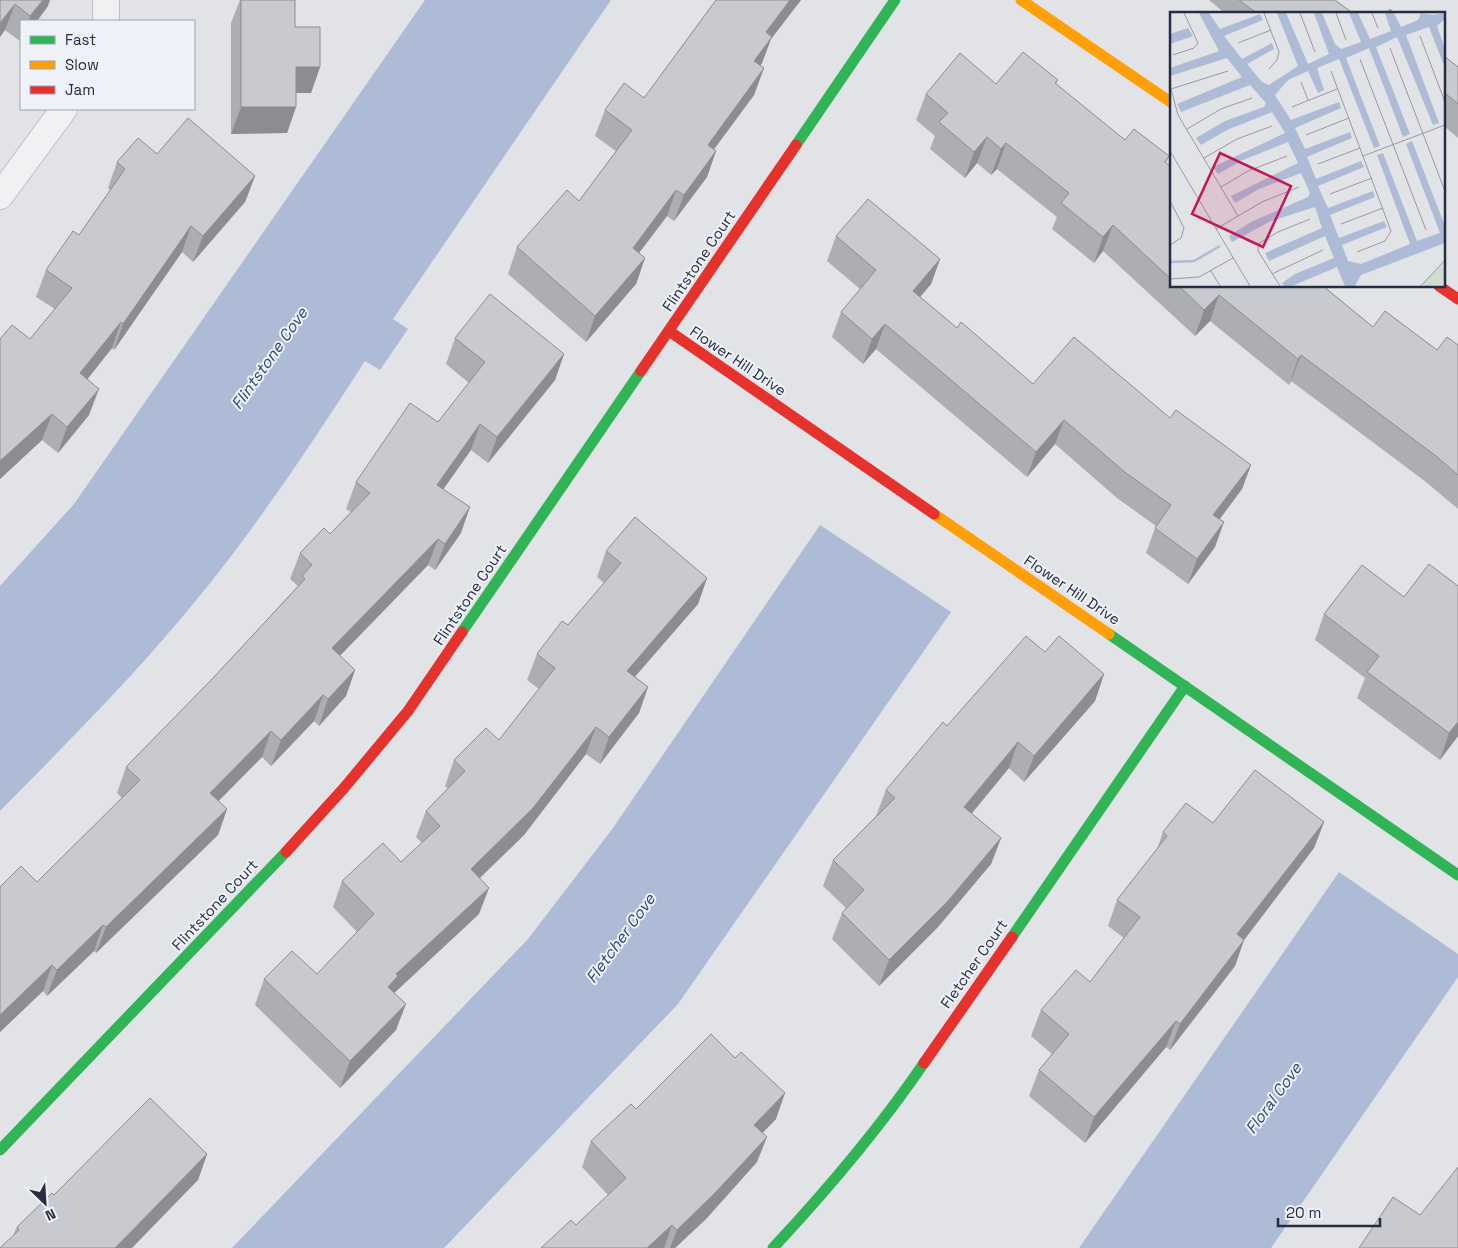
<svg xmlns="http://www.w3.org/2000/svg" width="1458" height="1248" font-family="'Space Grotesk',sans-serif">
  <rect width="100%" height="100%" fill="#e2e3e7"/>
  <g fill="#adbbd6">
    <path d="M425 0H611L393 319 408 329 380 370 365 361C313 442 259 523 198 598 137 673 68 742 0 811V586L74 504Z"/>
    <path d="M820 525 951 612 678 1004 444 1248H232L528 939 613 828Z"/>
    <path d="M1339 872 1458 954V977L1271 1248H1079Z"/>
  </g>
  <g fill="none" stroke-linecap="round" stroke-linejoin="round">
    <g stroke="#bfc0c5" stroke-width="28">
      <g id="street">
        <path d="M106 21V0"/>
        <path d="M0 196 64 109"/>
      </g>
    </g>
    <use href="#street" stroke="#f1f1f4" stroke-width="26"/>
    <g stroke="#30b455" stroke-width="11">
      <path d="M796 145 895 0"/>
      <path d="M462 632 641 371"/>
      <path d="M1109 634 1458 875"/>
      <path d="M1012 937 1185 686"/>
      <path d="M0 1150 286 852"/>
      <path d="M773 1248C828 1189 879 1129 924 1063"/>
    </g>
    <g stroke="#ff9f0a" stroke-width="11">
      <path d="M1021 0 1172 103"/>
      <path d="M934 514 1109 634"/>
    </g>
    <g stroke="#e5322d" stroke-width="11">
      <path d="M1439 286 1458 299"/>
      <path d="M669 331 934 514"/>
      <path d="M641 371 796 145"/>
      <path d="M286 852 344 788 408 711 462 632"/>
      <path d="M924 1063 1012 937"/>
    </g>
  </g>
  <g fill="#adaeb2">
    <path d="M0 0 48 6 37 21H21V42L5 30 0 37Z"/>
    <path d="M240 0H295V27L320 67 311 93H296V107L287 133 231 134V23Z"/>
    <path d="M716 0H801L771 39 762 63 760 66 764 68 754 95 714 149 716 151 707 177 674 221 667 216 639 253 645 258 636 284 586 342 508 274 517 247 579 201 616 151 595 136 605 110 644 98Z"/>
    <path d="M1209 0H1335L1354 14H1226Z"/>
    <path d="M1444 56 1458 67V138L1444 126Z"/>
    <path d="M1058 80 1056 84 1125 140 1169 156 1166 163 1172 168V286H1323L1373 327 1437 350 1458 345V509L1426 482 1291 381 1289 385 1210 321 1195 336 1103 251 1094 263 1052 229 1057 217 997 169 991 175 977 163 965 178 930 149 935 136 916 120 926 94 996 84Z"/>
    <path d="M157 154 255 176 245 202 193 262 182 252 114 350 112 348 87 379 89 415 58 453 42 440 0 479V339H30L55 309 36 297 46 270 79 235 110 190 108 188 117 162Z"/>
    <path d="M836 236 940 259 931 284 920 297 957 328 1033 384 1170 418 1251 465 1242 489 1220 519 1215 547 1188 584 1146 553 1155 528 1156 526 1117 498 1055 444 1027 477 876 349 863 364 832 337 841 312 860 289 827 261Z"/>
    <path d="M455 338 564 354 555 380 488 463 471 450 443 489 461 533 435 570 428 565 340 656 355 670 346 696 319 726 314 721 271 766 262 757 218 801 227 809 218 835 96 953 94 951 47 996 43 991 0 1032V887L37 882 122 798 117 793 126 767 214 677 298 586 290 579 300 553 330 534 351 512 346 509 356 482 438 422 469 383 446 364Z"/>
    <path d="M606 551 707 578 698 604 635 677 648 687 639 713 600 764 586 754 524 835 480 878 479 914 394 993 396 1030 340 1088 255 1005 264 979 317 974 357 932 333 907 342 881 401 862 422 843 416 837 426 811 448 789 445 786 454 760 499 740 539 689 527 680 537 654 568 625 604 583 597 577Z"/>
    <path d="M1458 586V736L1440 760 1357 698 1365 678 1315 640 1324 614Z"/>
    <path d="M1045 652 1104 674 1095 701 1024 782 1009 768 971 813 1001 838 991 864 938 927 879 986 832 939 842 913 846 908 823 886 833 860 876 816 886 790 947 726Z"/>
    <path d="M1324 822 1314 848 1244 940 1235 966 1170 1050 1166 1047 1085 1143 1029 1096 1039 1070 1052 1054 1031 1036 1041 1010 1090 982 1124 938 1108 926 1117 900 1157 849 1163 832 1213 823Z"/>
    <path d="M636 1109 776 1119 762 1133 757 1162 706 1219 675 1248H541L576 1225 608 1195 582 1167 591 1141Z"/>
    <path d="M207 1154 198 1180 13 1235 17 1227 54 1195Z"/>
  </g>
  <g fill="#8d8d91">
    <path d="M43 0H50L48 6 37 21H29L30 16Z"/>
    <path d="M790 0H801L771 39 762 63 744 87 766 32Z"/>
    <path d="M15 4 5 30 0 37V23Z"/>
    <path d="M296 67H320L311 93H287Z"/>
    <path d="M764 68 754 95 698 171 708 145Z"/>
    <path d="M241 107H296L287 133 231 134Z"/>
    <path d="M987 137 977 163 965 178 974 152Z"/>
    <path d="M1006 143 997 169 991 175 1001 149Z"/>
    <path d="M716 151 707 177 674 221 684 195Z"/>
    <path d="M255 176 245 202 193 262 203 236Z"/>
    <path d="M676 190 667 216 623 274 633 248Z"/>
    <path d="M1113 225 1103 251 1094 263 1103 237Z"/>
    <path d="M191 226 182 252 114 350 123 324Z"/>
    <path d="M645 258 636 284 586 342 595 316Z"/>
    <path d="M940 259 931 284 904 316 913 291Z"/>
    <path d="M1219 295 1210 321 1195 336 1204 310Z"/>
    <path d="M121 322 112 348 71 400 80 373Z"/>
    <path d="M885 324 876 349 863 364 872 339Z"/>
    <path d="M564 354 555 380 488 463 497 437Z"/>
    <path d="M1301 355 1291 381 1289 385 1298 359Z"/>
    <path d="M99 389 89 415 58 453 67 427Z"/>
    <path d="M52 414 42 440 0 479V461Z"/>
    <path d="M1064 420 1055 444 1027 477 1036 452Z"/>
    <path d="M480 424 471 450 428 511 437 485Z"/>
    <path d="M1251 465 1242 489 1204 540 1213 515Z"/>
    <path d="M470 507 461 533 435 570 445 544Z"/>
    <path d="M1224 522 1215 547 1188 584 1197 559Z"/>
    <path d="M438 539 428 565 322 674 332 648Z"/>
    <path d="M707 578 698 604 617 697 627 671Z"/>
    <path d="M355 670 346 696 319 726 328 699Z"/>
    <path d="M1104 674 1095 701 1024 782 1034 756Z"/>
    <path d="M648 687 639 713 600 764 609 737Z"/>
    <path d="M323 695 314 721 271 766 281 740Z"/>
    <path d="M1458 722V736L1440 760 1449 733Z"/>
    <path d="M596 727 586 754 524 835 462 895 471 869Z"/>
    <path d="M271 731 262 757 201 819 210 793Z"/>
    <path d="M1018 742 1009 768 955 834 964 807Z"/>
    <path d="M227 809 218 835 96 953 106 927Z"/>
    <path d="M1324 822 1314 848 1228 961 1237 934Z"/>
    <path d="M1001 838 991 864 938 927 879 986 889 960Z"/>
    <path d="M489 888 479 914 391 996 388 987 396 974Z"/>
    <path d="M103 925 94 951 47 996 57 970Z"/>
    <path d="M1244 940 1235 966 1170 1050 1180 1024Z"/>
    <path d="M52 965 43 991 0 1032V1015Z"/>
    <path d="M406 1004 396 1030 340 1088 350 1061Z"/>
    <path d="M1176 1021 1166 1047 1085 1143 1094 1117Z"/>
    <path d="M785 1093 776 1119 745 1151 754 1125Z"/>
    <path d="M767 1137 757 1162 706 1219 675 1248H670L677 1230Z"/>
    <path d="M207 1154 198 1180 132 1248H115Z"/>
    <path d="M672 1225 664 1248H647Z"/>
  </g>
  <g fill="#c9cacf" stroke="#8d8d91">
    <path d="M0 0H43L30 16 15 4 0 23Z"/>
    <path d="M241 0H295V27H320V67H296V107H241Z"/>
    <path d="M716 0H790L766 32 772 37 754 61 764 68 708 145 716 151 684 195 676 190 633 248 645 258 595 316 517 247 567 190 579 201 632 130 605 110 624 83 644 98Z"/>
    <path d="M1239 0H1335L1354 14H1258Z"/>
    <path d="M1390 9 1395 14H1386Z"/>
    <path d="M1023 52 1058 80 1055 83 1125 140 1134 129 1169 156 1165 162 1172 168V280L1113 225 1103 237 1061 203 1069 193 1006 143 1001 149 987 137 974 152 939 122 948 113 926 94 960 53 996 84Z"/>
    <path d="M1444 56 1458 67V104L1444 92Z"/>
    <path d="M188 118 255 176 203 236 191 226 123 324 121 322 80 373 99 389 67 427 52 414 0 461V339L12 325 30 339 72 288 46 270 73 231 79 235 125 169 117 162 138 138 157 154Z"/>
    <path d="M868 199 940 259 913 291 957 328 961 322 1033 384 1074 337 1170 418 1176 410 1251 465 1213 515 1224 522 1197 559 1155 528 1171 505 1126 473 1064 420 1036 452 885 324 872 339 841 312 876 270 836 236Z"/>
    <path d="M1179 286H1323L1373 327 1385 311 1437 350 1447 337 1458 345V475L1436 456 1301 355 1298 359 1219 295 1204 310Z"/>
    <path d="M490 294 564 354 497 437 480 424 437 485 470 507 445 544 438 539 332 648 355 670 328 699 323 695 281 740 271 731 210 793 227 809 106 927 103 925 57 970 52 965 0 1015V887L21 866 37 882 140 780 126 767 214 677 305 579 302 576 312 565 300 553 324 528 330 534 370 493 356 482 410 403 438 422 485 362 455 338Z"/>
    <path d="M635 517 707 578 627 671 648 687 609 737 596 727 533 808 471 869 489 888 396 974 398 976 388 987 406 1004 350 1061 264 979 292 951 317 974 374 914 342 881 383 843 401 862 440 826 426 811 465 771 454 760 486 728 499 740 555 668 537 654 562 621 568 625 621 563 606 551Z"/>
    <path d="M1429 564 1458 586V722L1449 733 1367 672 1379 656 1324 614 1362 565 1404 597Z"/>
    <path d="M1026 636 1045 652 1059 636 1104 674 1034 756 1018 742 964 807 1001 838 948 901 889 960 842 913 864 890 833 860 895 798 886 790 943 722 947 726Z"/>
    <path d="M1255 770 1324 822 1237 934 1244 940 1180 1024 1176 1021 1094 1117 1039 1070 1069 1034 1041 1010 1076 970 1090 982 1140 917 1117 900 1167 836 1163 832 1186 803 1213 823Z"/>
    <path d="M711 1034 735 1058 741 1052 785 1093 754 1125 767 1137 715 1193 677 1230 672 1225 647 1248H541L571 1220 576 1225 626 1178 591 1141 631 1104 636 1109Z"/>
    <path d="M150 1098 207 1154 115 1248H0L19 1230 17 1227 52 1193 54 1195Z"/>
    <path d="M1458 1167V1248H1359L1393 1197 1420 1215Z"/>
  </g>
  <g text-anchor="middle" stroke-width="4" stroke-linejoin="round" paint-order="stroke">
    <g font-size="15" fill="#262d43" stroke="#eef1f7">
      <text transform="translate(699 261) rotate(-56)" y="5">Flintstone Court</text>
      <text transform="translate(738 361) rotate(34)" y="5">Flower Hill Drive</text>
      <text transform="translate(1072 590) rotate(34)" y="5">Flower Hill Drive</text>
      <text transform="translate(470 595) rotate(-56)" y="5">Flintstone Court</text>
      <text transform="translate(215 905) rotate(-47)" y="5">Flintstone Court</text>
      <text transform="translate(974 964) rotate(-55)" y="5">Fletcher Court</text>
    </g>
    <g font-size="16" font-style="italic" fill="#2b467b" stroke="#eef1f7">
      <text transform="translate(269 358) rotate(-55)" y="6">Flintstone Cove</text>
      <text transform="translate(620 938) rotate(-54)" y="6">Fletcher Cove</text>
      <text transform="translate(1273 1098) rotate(-54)" y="6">Floral Cove</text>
    </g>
  </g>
  <g transform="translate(1170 12)">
    <rect width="275" height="275" fill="#e2e3e7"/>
    <path d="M275 249V274H253L257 267Z" fill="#d0dbd1"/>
    <path d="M29 1H39L50 17 90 2 93 8 54 24 72 47 102 31 104 37 77 52 92 70 99 73 128 54 107 1H116L138 52 159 42 144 1H152L165 32 171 37 191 30 179 1H188L200 27 221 19 215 1H224L231 15 248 8 251 1 263 3 275 1V7L267 14 275 37V56L259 15 236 23 269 111 263 113 227 25 206 35 240 122 233 125 199 36 176 46 210 134 204 136 169 47 147 56 154 78 148 81 138 59 118 68 105 83 121 108 169 90 171 96 125 116 135 137 180 120 182 126 137 145 146 167 191 149 194 155 148 174 158 196 203 179 205 185 160 203 169 226 214 209 217 215 172 233 178 249 191 252 240 232 207 143 213 141 247 229 270 221 236 132 242 129 275 214V231L191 263 185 274H175L167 255 122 274H114L112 271 125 262 164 246 155 224 99 249 95 241 152 216 145 195 101 209 62 230 59 224 81 210 138 185 140 181 131 161 89 177 65 191 61 184 128 151 118 130 73 148 48 162 43 155 115 121 102 100 57 118 31 133 26 126 55 109 94 95 96 91 80 73 11 100 7 92 72 65 57 46 0 64V56L49 39ZM18 16 23 24 0 32V22Z" fill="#adbbd6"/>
    <path fill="none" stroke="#adbbd6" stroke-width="2.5" d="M0 250 24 249 50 234"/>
    <path fill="none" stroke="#979aa5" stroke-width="1" d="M94 1 109 40 107 48 99 57M130 1 145 40M166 1 176 28M202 1 208 16M250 24 275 90M68 31 101 18M220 36 275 179M3 43 24 36 28 31 14 1M190 47 256 218M161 59 221 219 215 229 187 240M131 70 138 88M1 77 8 103 68 204M1 77 58 59M122 95 167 77M17 117 51 97 82 86M136 123 179 106M0 139 80 274M193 144 275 113M34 146 67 127 102 114M148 152 190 136M51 175 78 159 117 144M160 182 202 166M0 189 14 216 11 226 0 233M171 212 213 196M46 217 92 190 129 175M41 259 50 274M102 262 153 238M0 267 29 265 63 246M110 274 88 239V232L108 220 140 207M251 274 275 248"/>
    <path fill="#c2185b" fill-opacity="0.15" stroke="#c2185b" stroke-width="2.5" d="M50 141 121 174 93 235 22 202Z"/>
    <rect width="275" height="275" fill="none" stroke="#262d43" stroke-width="2.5"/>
  </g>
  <rect x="20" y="20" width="175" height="90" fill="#eef1f7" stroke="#9ea3af"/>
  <rect x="30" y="36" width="25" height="8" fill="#30b455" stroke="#9ea3af"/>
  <text x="65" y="45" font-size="15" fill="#262d43">Fast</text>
  <rect x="30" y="61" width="25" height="8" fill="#ff9f0a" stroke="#9ea3af"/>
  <text x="65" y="70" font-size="15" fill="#262d43">Slow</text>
  <rect x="30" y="86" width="25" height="8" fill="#e5322d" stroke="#9ea3af"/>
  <text x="65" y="95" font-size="15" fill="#262d43">Jam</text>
  <g transform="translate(45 1203) rotate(155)" stroke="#eef1f7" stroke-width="4" paint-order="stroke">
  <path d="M0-4L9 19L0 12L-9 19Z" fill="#262d43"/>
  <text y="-8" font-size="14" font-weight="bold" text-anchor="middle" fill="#262d43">N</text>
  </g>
  <path d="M1278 1218v8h102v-8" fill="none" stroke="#262d43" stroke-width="2.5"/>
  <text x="1286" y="1218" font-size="15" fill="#262d43" stroke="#eef1f7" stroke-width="4" paint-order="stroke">20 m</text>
</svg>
